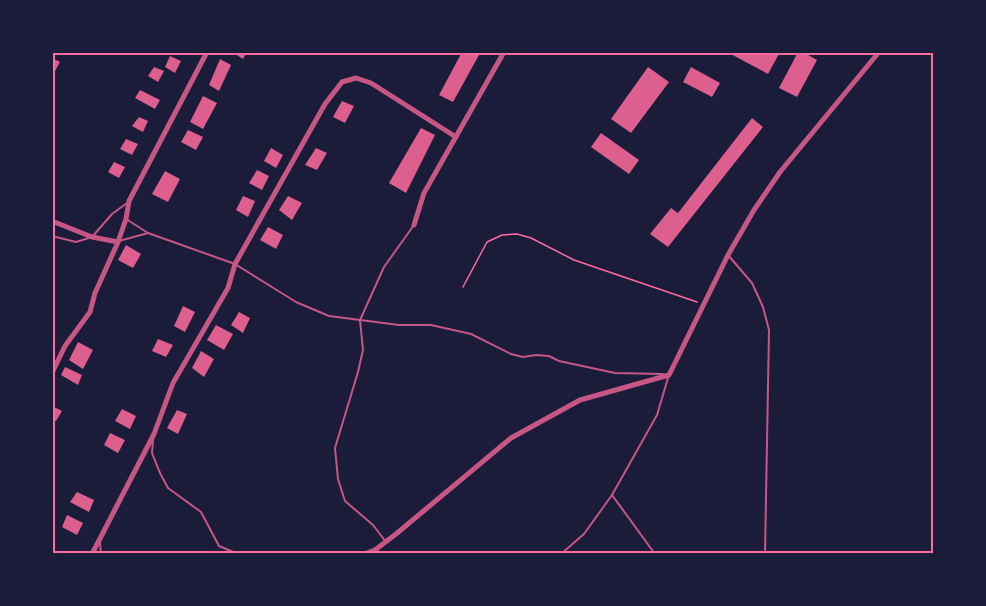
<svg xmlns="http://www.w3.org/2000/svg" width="986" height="606" font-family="Arial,sans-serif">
  <rect width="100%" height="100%" fill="#1b1b3a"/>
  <g fill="#dd5f8e">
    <path d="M232 52H247L243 59Z"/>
    <path d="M462 52H474L479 55 453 102 439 95Z"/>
    <path d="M727 52H780L768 74Z"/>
    <path d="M798 52H803L817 60 797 97 779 88Z"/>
    <path d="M170 56 181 61 175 73 165 67Z"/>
    <path d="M52 58 60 62 54 73 52 72Z"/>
    <path d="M220 59 231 65 219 91 209 85Z"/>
    <path d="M154 67 164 71 158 82 148 76Z"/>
    <path d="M648 67 669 82 631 133 611 119Z"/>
    <path d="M691 67 720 83 712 97 683 82Z"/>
    <path d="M140 90 160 100 155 109 135 98Z"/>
    <path d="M203 96 217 103 203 129 190 122Z"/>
    <path d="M342 101 354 106 345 123 333 117Z"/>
    <path d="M139 117 148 121 143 132 132 126Z"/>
    <path d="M752 118 763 127 668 247 650 234 671 208 678 213Z"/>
    <path d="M421 128 435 135 406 193 389 183Z"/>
    <path d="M188 130 203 137 196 150 181 142Z"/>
    <path d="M601 133 639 160 629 174 591 147Z"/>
    <path d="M126 139 138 144 132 155 120 149Z"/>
    <path d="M271 148 283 155 276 168 264 161Z"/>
    <path d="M316 148 327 153 317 170 305 165Z"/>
    <path d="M114 162 125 167 119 178 108 172Z"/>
    <path d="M257 170 269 176 262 190 249 183Z"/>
    <path d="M165 171 180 179 168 202 152 194Z"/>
    <path d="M243 196 255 201 248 217 236 210Z"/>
    <path d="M288 196 302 203 292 220 279 210Z"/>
    <path d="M268 227 283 235 276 249 260 240Z"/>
    <path d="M126 245 141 254 133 268 118 260Z"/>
    <path d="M183 306 195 312 185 332 174 326Z"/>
    <path d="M239 312 250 318 243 333 231 325Z"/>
    <path d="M216 325 233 334 224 350 207 340Z"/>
    <path d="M158 339 173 345 166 357 152 351Z"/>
    <path d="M78 342 93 350 83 369 69 360Z"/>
    <path d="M201 351 214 359 204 377 192 368Z"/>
    <path d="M65 367 82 375 78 385 61 375Z"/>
    <path d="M52 406 62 411 56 421 52 419Z"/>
    <path d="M122 409 136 416 130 429 115 421Z"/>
    <path d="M177 410 187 414 178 434 167 428Z"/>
    <path d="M110 433 125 440 118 453 104 445Z"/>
    <path d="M77 492 94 500 89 512 70 502Z"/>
    <path d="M67 515 83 523 77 535 62 527Z"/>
  </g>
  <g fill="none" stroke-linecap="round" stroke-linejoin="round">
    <path stroke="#ff6b9d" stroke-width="1.5" d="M463 287 487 242 502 235 517 234 531 238 574 260 697 302"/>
    <g stroke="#c65784" stroke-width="2">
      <path d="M126 219 148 233 235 264 296 302 329 316 399 325H431L471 334 511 354 523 357 536 355 549 356 559 361 615 373 663 374"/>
      <path d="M52 236 76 242 92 237 112 214 127 203"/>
      <path d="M119 241 148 233"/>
      <path d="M728 255 752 283 763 307 769 330 765 554"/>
      <path d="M153 440 152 453 160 473 168 488 201 512 219 546 238 554"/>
      <path d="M612 495 655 554"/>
      <path d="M100 542 101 554"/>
      <path d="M386 542 373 525 345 501 338 479 335 448 358 372 363 350 360 320 384 267 414 225"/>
      <path d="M561 554 584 534 612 495 657 415 668 378"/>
    </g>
    <g stroke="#c65784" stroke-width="5">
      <path d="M52 221 92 237 118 242"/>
      <path d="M414 225 424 193 504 52"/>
      <path d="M52 373 65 346 90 312 95 293 118 242 126 219 129 201 207 52"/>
      <path d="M92 554 154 434 173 383 228 288 235 264 325 104 342 82 356 78 371 83 456 137"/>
      <path d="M364 554 375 550 396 534 511 438 580 400 669 375 728 255 754 210 780 172 879 52"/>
    </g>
  </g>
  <rect width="986" height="606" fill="none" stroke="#1b1b3a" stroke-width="108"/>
  <rect x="54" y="54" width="878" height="498" fill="none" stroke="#ff6b9d" stroke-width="2"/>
</svg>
